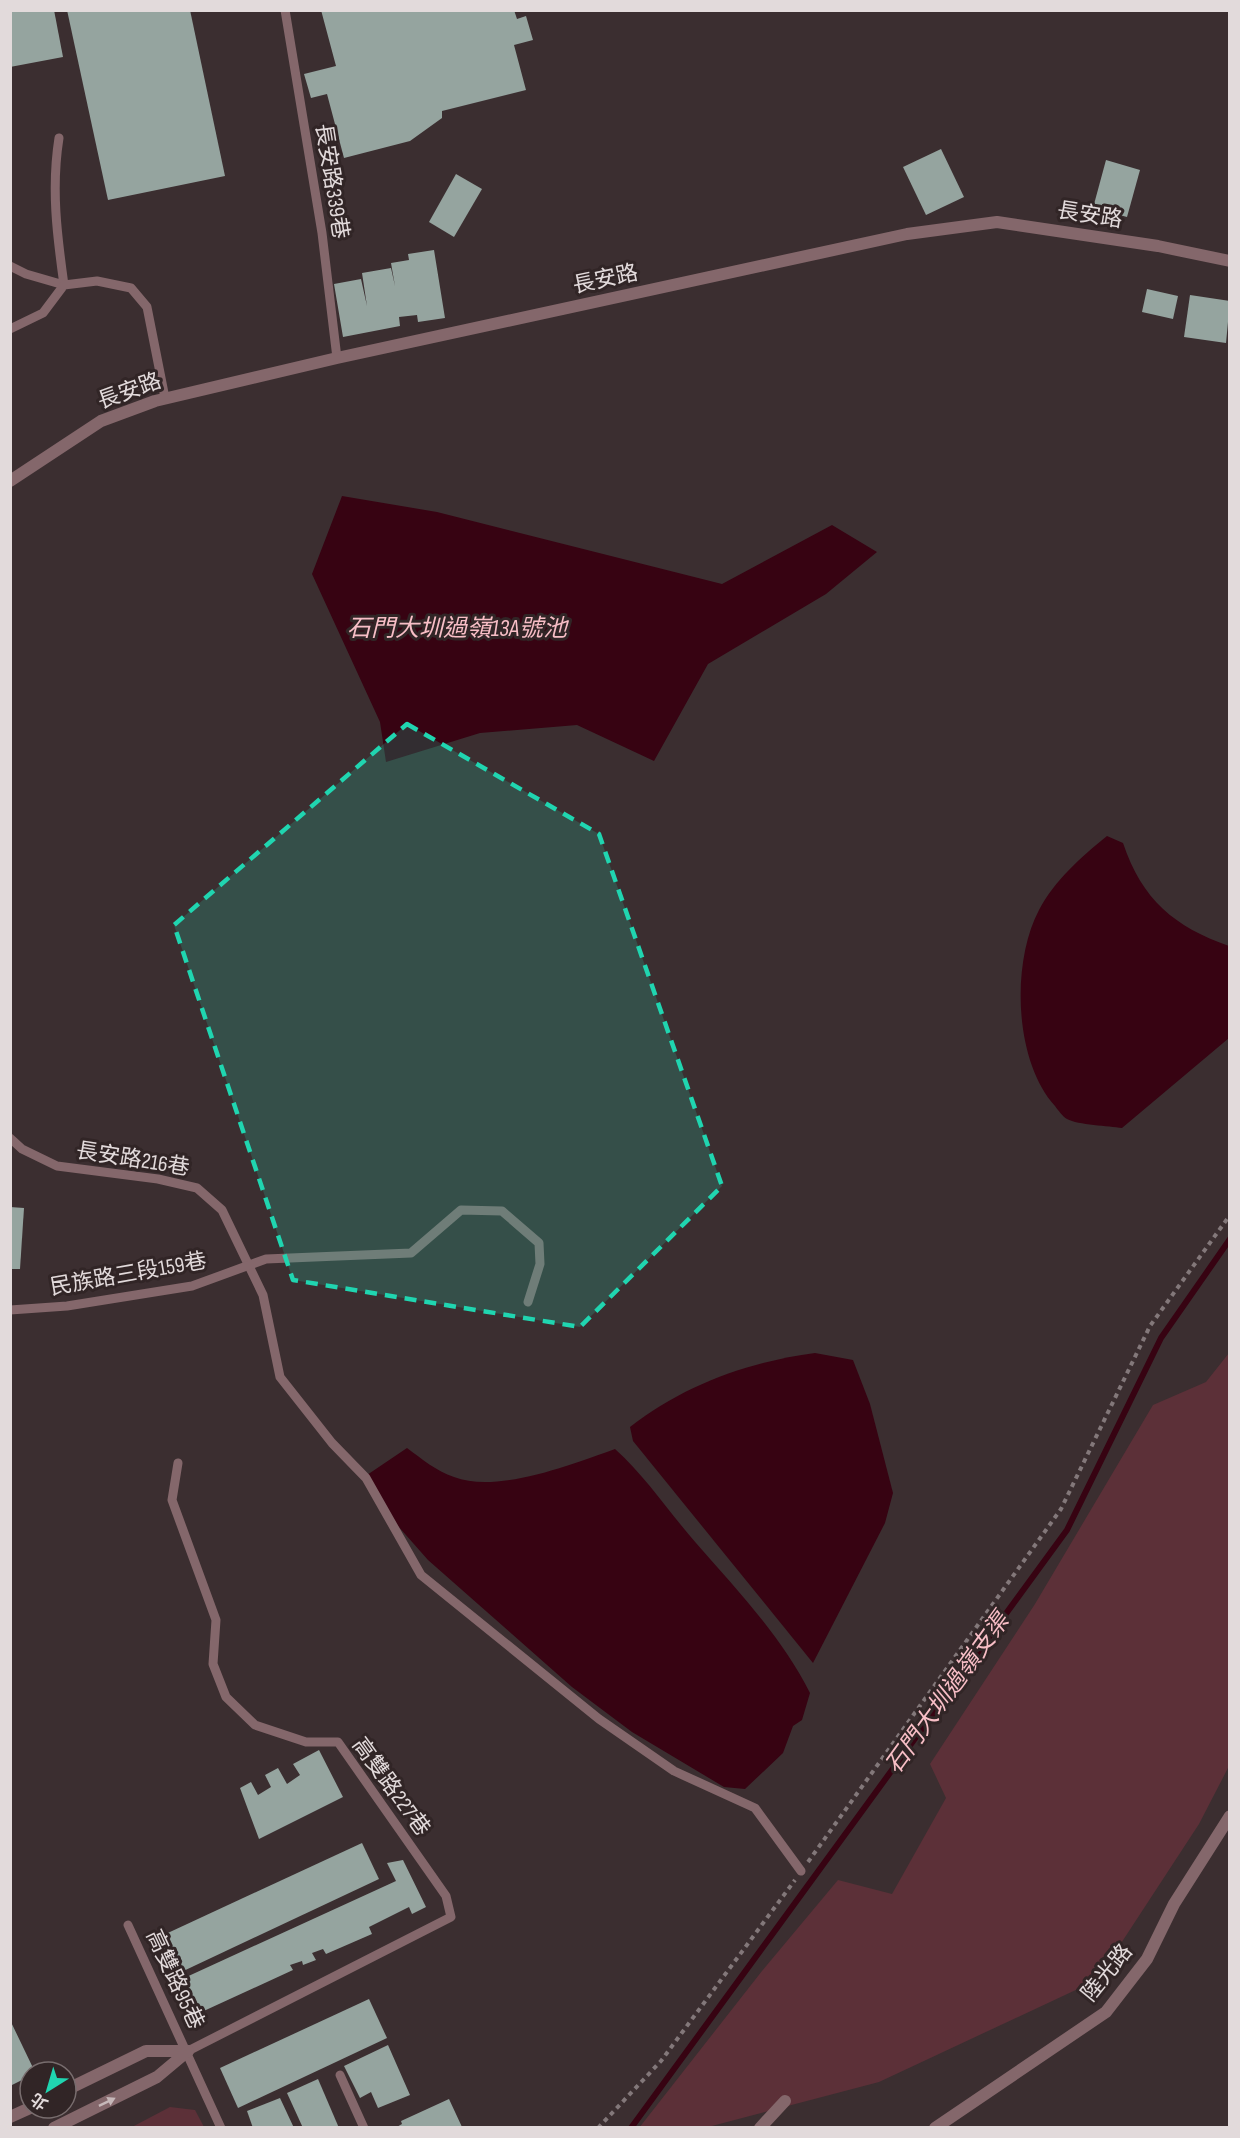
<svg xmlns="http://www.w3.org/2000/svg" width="1240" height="2138" font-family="'Sofia Sans Condensed','Noto Sans TC',sans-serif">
  <rect width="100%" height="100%" fill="#3b2e30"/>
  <g fill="#5c3038">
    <path d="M1229 1353V1766L1199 1824 1097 1980 879 2082 708 2127 639 2128 762 1971 838 1880 892 1894 946 1798 930 1764 1035 1604 1153 1405 1206 1382Z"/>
    <path d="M170 2107 195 2110 204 2127H132Z"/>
  </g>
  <g fill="#370312">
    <path d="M342 496 437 512 722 584 832 525 877 552 826 594 708 664 654 761 577 725 480 733 386 762 380 722 312 574Z"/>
    <path d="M1107 836 1123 843C1142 900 1175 927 1229 946V1038L1122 1128C1109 1126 1078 1125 1067 1119 1063 1117 1058 1110 1055 1106 1014 1061 1011 963 1039 910 1055 880 1081 857 1107 836Z"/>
    <path d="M815 1353 853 1360 870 1404 893 1493 885 1523 813 1663 633 1441 630 1427C684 1385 748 1362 815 1353Z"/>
    <path d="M407 1448C422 1459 436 1471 454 1477 497 1494 573 1464 615 1449 646 1477 668 1511 696 1543 737 1590 782 1637 810 1693L802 1720 793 1726 783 1753 745 1789 724 1787 632 1732 572 1687 428 1560 398 1526 367 1475Z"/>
  </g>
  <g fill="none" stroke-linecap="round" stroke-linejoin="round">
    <path stroke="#370312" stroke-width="6" d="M631 2128 1067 1530 1161 1338 1230 1239"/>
  </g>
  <g fill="#95a49f">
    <path d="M16 10H54L63 57 10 67V12Z"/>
    <path d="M67 10H190L225 176 108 200Z"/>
    <path d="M321 10H514L517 19 526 16 533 40 514 45 526 90 442 111V118L410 141 344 158 327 94 311 98 304 74 336 66Z"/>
    <path d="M941 149 964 197 926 215 903 167Z"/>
    <path d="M1106 160 1140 170 1127 217 1093 208Z"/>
    <path d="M456 174 482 189 454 237 429 222Z"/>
    <path d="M434 250 445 318 418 322 417 315 399 317 400 326 343 337 334 284 361 279 367 306 362 273 391 268 395 286 391 263 409 260 408 254Z"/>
    <path d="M1147 289 1178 296 1173 319 1142 312Z"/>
    <path d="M1190 295 1230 301 1226 343 1184 337Z"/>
    <path d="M10 1207 24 1208 20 1269H10Z"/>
    <path d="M319 1750 343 1797 259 1839 240 1788 251 1782 258 1795 271 1787 265 1775 278 1768 287 1784 300 1775 293 1764Z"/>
    <path d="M362 1843 379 1879 177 1974 157 1938Z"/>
    <path d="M403 1860 426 1907 412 1914 409 1907 369 1927 372 1934 326 1954 323 1949 312 1953 316 1960 303 1965 302 1961 290 1965 293 1970 195 2015 179 1985 182 1979 396 1881 387 1863Z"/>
    <path d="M369 1999 387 2038 238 2108 220 2068Z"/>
    <path d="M10 2020 35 2072H30V2076L10 2086Z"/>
    <path d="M388 2045 410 2095 378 2108 371 2092 360 2098 344 2066Z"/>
    <path d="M318 2079 339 2128H303L287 2093Z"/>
    <path d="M280 2098 294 2128H253L247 2111Z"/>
    <path d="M449 2099 462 2127 395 2128 402 2124 401 2121Z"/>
  </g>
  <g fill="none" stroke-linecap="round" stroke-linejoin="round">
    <g stroke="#83787a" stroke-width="4" stroke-dasharray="4.5 4.5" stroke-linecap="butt">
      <path d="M808 1862 1061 1509 1150 1326 1230 1215"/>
      <path d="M598 2128 661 2061 795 1880"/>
    </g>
    <g stroke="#84676b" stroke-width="9">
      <path d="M285 10 322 233 337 358"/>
      <path d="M10 266 26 274 64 285C57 235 51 188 59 138"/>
      <path d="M10 329 43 313 64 285 97 281 131 288 147 307 165 398"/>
      <path d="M10 1138 22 1149 57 1166 158 1179 197 1188 222 1210 263 1295 280 1377 332 1443 366 1478 421 1575 599 1719 674 1771 755 1808 801 1871"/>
      <path d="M10 1310 67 1306 192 1286 266 1259 411 1253 461 1210 502 1211 539 1243 540 1264 528 1302"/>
      <path d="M178 1463 172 1500 216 1620 213 1664 226 1697 255 1725 306 1742H338L446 1896 451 1917 188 2051"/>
      <path d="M128 1925 221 2128"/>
      <path d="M340 2075 364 2128"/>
    </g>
    <path stroke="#84676b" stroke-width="12" d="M760 2128 785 2101"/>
    <g stroke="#84676b" stroke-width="12">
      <path d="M10 481 101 421 155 401 337 358 907 234 997 222 1158 246 1230 261"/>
      <path d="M66 2090 146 2051H188"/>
      <path d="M10 2117 30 2108"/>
      <path d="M54 2128 157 2077 188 2051"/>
      <path d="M935 2128 1106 2012 1147 1959 1174 1904 1230 1816"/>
    </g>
  </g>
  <defs><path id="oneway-solid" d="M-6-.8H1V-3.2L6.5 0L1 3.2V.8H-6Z" transform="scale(1.5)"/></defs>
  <use fill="#c6b8b9" href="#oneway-solid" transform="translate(107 2102) rotate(-26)"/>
  <path fill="#20d5b0" fill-opacity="0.2" stroke="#20d5b0" stroke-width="4.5" stroke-dasharray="12 8" stroke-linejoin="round" d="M407 724 599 834 722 1186 580 1327 293 1280 174 925Z"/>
  <g text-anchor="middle" stroke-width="6" stroke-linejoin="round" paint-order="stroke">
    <g font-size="22" fill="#e2dadb" stroke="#312526">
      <text transform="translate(333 181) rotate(81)" y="8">長安路339巷</text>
      <text transform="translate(1090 214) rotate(9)" y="8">長安路</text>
      <text transform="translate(605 278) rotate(-12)" y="8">長安路</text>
      <text transform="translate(129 390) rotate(-20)" y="8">長安路</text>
      <text transform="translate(133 1158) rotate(9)" y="8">長安路216巷</text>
      <text transform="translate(128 1273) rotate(-10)" y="8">民族路三段159巷</text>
      <text transform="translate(392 1786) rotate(54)" y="8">高雙路227巷</text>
      <text transform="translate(1106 1972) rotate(-51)" y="8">陸光路</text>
      <text transform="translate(176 1979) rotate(65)" y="8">高雙路95巷</text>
    </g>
    <g font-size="24" font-style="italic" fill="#f8bec6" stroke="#312526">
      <text x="457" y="636">石門大圳過嶺13A號池</text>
      <text transform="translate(947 1693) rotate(-54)" y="8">石門大圳過嶺支渠</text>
    </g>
  </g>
  <rect width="1240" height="2138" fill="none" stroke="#e2dadb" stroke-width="24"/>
  <g transform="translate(48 2090) rotate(217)"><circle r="28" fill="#312526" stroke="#786d6e" stroke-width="1.5"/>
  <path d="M0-4.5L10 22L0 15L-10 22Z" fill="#20d5b0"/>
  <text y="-9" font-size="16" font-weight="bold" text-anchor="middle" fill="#e2dadb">北</text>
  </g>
</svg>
